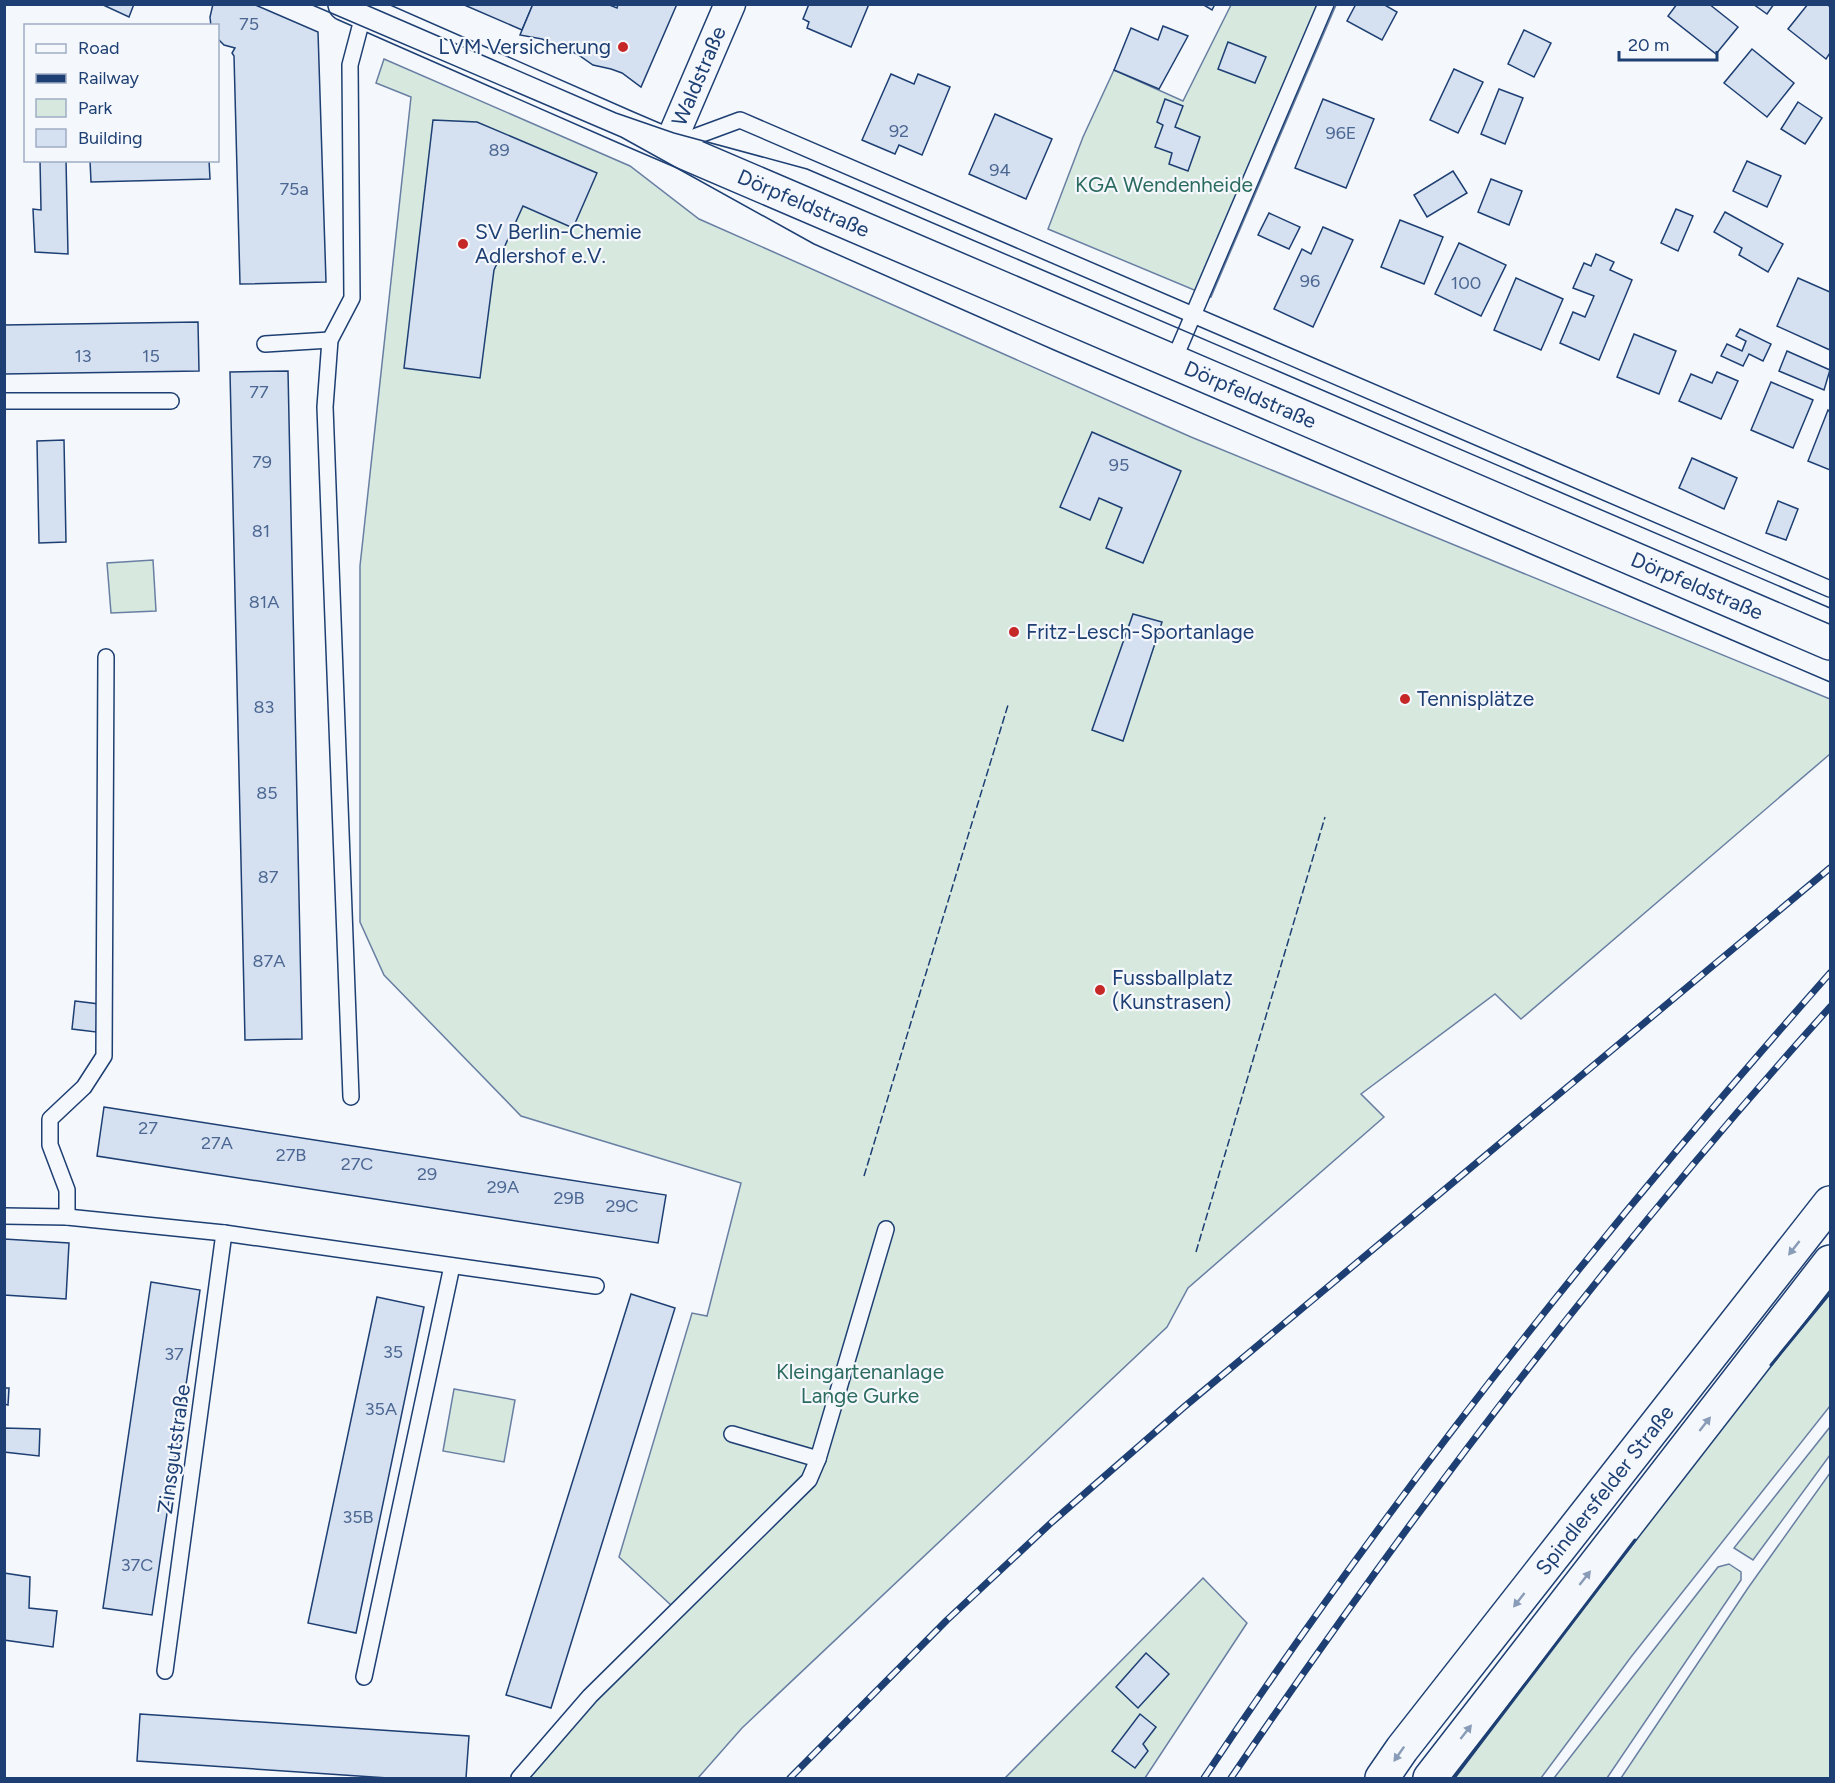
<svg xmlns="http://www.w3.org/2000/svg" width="1835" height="1783" font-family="Figtree,sans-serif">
  <rect width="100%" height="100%" fill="#f4f7fb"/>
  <g fill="#d7e8df" stroke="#687fa3" stroke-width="1.5">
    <path d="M1231 5H1336L1211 297 1048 229 1083 137 1114 70 1183 101Z"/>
    <path d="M384 59 630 166 699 219 1191 437 1830 699V754L1521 1019 1495 994 1361 1094 1384 1117 1188 1288 1167 1327 742 1728 698 1778H517L672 1606 619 1557 692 1313 707 1316 741 1183 521 1116 384 975 360 922V566L411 97 376 83Z"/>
    <path d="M153 560 156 611 111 613 107 563Z"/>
    <path d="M1830 1293V1406L1631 1657 1541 1778H1454L1719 1429Z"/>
    <path d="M454 1389 515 1400 504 1462 443 1451Z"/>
    <path d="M1830 1427V1455L1753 1560 1734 1548Z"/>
    <path d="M1830 1473V1778H1621L1748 1588Z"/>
    <path d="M1729 1564 1741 1572V1580L1607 1778H1554L1718 1567Z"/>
    <path d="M1203 1578 1247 1623 1145 1778H1005Z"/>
  </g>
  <g fill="#d5e0f0" stroke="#1d3f73" stroke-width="1.5">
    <path d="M101 4H134L129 17Z"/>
    <path d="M213 4H253L318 32 326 282 240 284 234 56 232 53 235 48 224 45 218 39V26H211L210 17Z"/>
    <path d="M462 4H533L522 30Z"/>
    <path d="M533 4H607L617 8 618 4H677L641 87 622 73 611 69 593 65 577 54 542 39 520 35Z"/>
    <path d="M809 4H869L851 47 807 28 809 22 803 19Z"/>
    <path d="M1202 4H1215L1212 10Z"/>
    <path d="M1356 4H1383L1397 12 1382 40 1347 21Z"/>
    <path d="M1677 4H1709L1738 27 1716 54 1668 16Z"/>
    <path d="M1753 4H1774L1767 14Z"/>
    <path d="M1808 4H1827L1830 7V53L1826 59 1788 29Z"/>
    <path d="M1163 26 1188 36 1159 89 1114 70 1131 28 1158 40Z"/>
    <path d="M1524 30 1551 43 1534 77 1508 64Z"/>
    <path d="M1228 42 1266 57 1255 83 1218 69Z"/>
    <path d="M1752 49 1794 83 1767 117 1724 83Z"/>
    <path d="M1454 69 1483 82 1458 133 1430 120Z"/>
    <path d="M891 74 914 84 918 74 950 87 922 155 899 145 895 154 862 140Z"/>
    <path d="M1499 89 1523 98 1505 144 1481 134Z"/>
    <path d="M1165 99 1183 106 1175 127 1200 137 1188 171 1169 164 1172 153 1155 147 1163 125 1157 122Z"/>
    <path d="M1323 99 1374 119 1346 188 1295 168Z"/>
    <path d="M1798 102 1822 118 1805 144 1781 129Z"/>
    <path d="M995 114 1052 139 1026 199 969 174Z"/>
    <path d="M433 120 477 122 597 173 573 228 523 206 494 270 480 378 404 368Z"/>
    <path d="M40 160H66L68 254 35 252 33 209 41 210Z"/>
    <path d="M90 160H209L210 179 91 182Z"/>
    <path d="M1747 161 1781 176 1767 207 1733 191Z"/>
    <path d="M1453 171 1467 193 1427 217 1414 195Z"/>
    <path d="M1491 179 1522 191 1509 225 1478 212Z"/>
    <path d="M1676 209 1693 216 1678 251 1661 243Z"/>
    <path d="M1725 212 1783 244 1768 272 1739 255 1742 248 1714 232Z"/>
    <path d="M1269 213 1300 227 1289 249 1258 235Z"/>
    <path d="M1400 220 1443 237 1424 284 1381 267Z"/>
    <path d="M1323 227 1353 240 1313 327 1274 309 1302 249 1311 254Z"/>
    <path d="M1459 243 1506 265 1481 316 1435 294Z"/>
    <path d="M1596 254 1614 262 1610 270 1632 280 1599 360 1560 343 1573 312 1585 317 1594 296 1573 288 1584 263 1591 266Z"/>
    <path d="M1516 278 1563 299 1541 350 1494 330Z"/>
    <path d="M1798 278 1830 292V350L1777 326Z"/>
    <path d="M198 322 199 371 4 374V325Z"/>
    <path d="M1740 329 1771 344 1763 361 1749 354 1743 366 1721 356 1727 344 1742 351 1746 341 1736 336Z"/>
    <path d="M1634 334 1676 351 1659 394 1617 377Z"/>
    <path d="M1787 351 1830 370 1824 390 1779 371Z"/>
    <path d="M288 371 302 1039 245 1040 230 372Z"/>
    <path d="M1717 372 1738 381 1721 419 1679 401 1691 374 1712 383Z"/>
    <path d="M1771 382 1813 400 1793 448 1751 430Z"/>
    <path d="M1828 410 1830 412V470L1808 461Z"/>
    <path d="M1092 432 1181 471 1143 563 1106 548 1122 508 1099 498 1090 520 1060 507Z"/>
    <path d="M64 440 66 542 39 543 37 441Z"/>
    <path d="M1692 458 1737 478 1724 509 1679 488Z"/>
    <path d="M1778 501 1798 509 1786 540 1766 533Z"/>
    <path d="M1133 614 1162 622 1123 741 1092 730Z"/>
    <path d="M75 1001 99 1004 96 1032 72 1029Z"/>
    <path d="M104 1107 666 1195 658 1243 97 1156Z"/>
    <path d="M4 1239 69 1243 66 1299 4 1295Z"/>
    <path d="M151 1282 200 1290 152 1615 103 1608Z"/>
    <path d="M631 1294 675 1308 551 1708 506 1695Z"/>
    <path d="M377 1297 424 1307 356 1633 308 1623Z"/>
    <path d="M4 1388H9L8 1405 4 1404Z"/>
    <path d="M4 1428 40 1429 39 1456 4 1452Z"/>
    <path d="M4 1573 30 1577 29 1608 57 1611 53 1647 4 1640Z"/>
    <path d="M1146 1653 1169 1674 1138 1708 1116 1687Z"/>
    <path d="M140 1714 469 1736 466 1778H388L137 1761Z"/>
    <path d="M1140 1714 1156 1727 1143 1744 1148 1751 1135 1768 1112 1751Z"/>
  </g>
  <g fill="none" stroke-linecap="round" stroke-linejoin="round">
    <g stroke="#1d3f73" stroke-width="18">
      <g id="lane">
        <path d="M675 144 740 120 1830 589"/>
        <path d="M265 344 330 340"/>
        <path d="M1173 362 1326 4"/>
        <path d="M4 401H171"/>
        <path d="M351 1097 325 407 330 340 352 298 350 65 364 12"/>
        <path d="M4 1216 67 1217 224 1233 596 1286"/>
        <path d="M67 1217V1190L50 1145V1119L84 1087 104 1056 106 657"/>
        <path d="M732 1434 818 1459"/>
        <path d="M165 1671 224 1233"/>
        <path d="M364 1677 452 1266"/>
        <path d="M519 1778 590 1696 809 1480 818 1459 886 1229"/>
      </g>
    </g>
    <g stroke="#1d3f73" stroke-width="33">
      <g id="street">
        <path id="s1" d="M669 146 730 4"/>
      </g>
    </g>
    <g stroke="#1d3f73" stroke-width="36">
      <g id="secondary">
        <path id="s2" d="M345 4 625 127 1830 643"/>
      </g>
    </g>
    <g stroke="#1d3f73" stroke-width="36">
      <g id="highway">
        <path id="s3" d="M1382 1778 1402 1749 1830 1203"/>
        <path d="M1430 1778 1830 1262"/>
      </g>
    </g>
    <use href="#lane" stroke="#f4f7fb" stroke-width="15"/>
    <use href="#street" stroke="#f4f7fb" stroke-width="30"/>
    <use href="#secondary" stroke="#f4f7fb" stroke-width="33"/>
    <use href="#highway" stroke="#f4f7fb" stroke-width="33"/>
    <g stroke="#1d3f73" stroke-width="1.5">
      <path d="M310 4 621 137 814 244 1054 350 1830 682"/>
      <path d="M364 4 616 113 674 133 807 169 1830 608"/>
    </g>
    <g stroke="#1d3f73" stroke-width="7">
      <g id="rail">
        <path d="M790 1778 947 1620 1052 1522 1184 1407 1830 868"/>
        <path d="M1204 1778C1392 1495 1605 1227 1830 973"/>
        <path d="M1231 1778C1414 1509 1612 1249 1830 1007"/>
      </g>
    </g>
    <use href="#rail" stroke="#f4f7fb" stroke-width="4.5" stroke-dasharray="14" stroke-linecap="butt"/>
    <g stroke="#1d3f73" stroke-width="1.5" stroke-dasharray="8 3" stroke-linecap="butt">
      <path d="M864 1176 1008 705"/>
      <path d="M1196 1252 1325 817"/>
    </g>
    <g stroke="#1d3f73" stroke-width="3">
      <path d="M1771 1365 1830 1293"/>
      <path d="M1454 1778 1635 1540"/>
    </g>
  </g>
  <defs><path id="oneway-solid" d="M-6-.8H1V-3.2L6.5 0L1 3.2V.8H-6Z" transform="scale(1.5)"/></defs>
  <g fill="#889bb7">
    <use href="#oneway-solid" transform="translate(1794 1248) rotate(128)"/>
    <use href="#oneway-solid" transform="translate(1705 1424) rotate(-52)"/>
    <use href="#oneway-solid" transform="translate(1585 1578) rotate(-52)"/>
    <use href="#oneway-solid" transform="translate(1519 1600) rotate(128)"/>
    <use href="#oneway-solid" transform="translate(1466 1732) rotate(-52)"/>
    <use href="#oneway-solid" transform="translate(1399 1754) rotate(125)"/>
  </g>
  <g fill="#c62828" stroke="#f4f7fb" stroke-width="2">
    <circle cx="623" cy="47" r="6"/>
    <circle cx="463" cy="244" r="6"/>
    <circle cx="1014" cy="632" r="6"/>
    <circle cx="1405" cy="699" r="6"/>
    <circle cx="1100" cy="990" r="6"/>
  </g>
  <g text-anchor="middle" stroke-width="4.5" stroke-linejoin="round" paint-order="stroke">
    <g font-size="18" fill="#4b6792">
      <text x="249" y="30">75</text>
      <text x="899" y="137">92</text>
      <text x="1341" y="139">96E</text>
      <text x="499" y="156">89</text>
      <text x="1000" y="176">94</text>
      <text x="294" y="195">75a</text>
      <text x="1310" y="287">96</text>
      <text x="1466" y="289">100</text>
      <text x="83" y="362">13</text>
      <text x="151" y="362">15</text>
      <text x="259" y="398">77</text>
      <text x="262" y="468">79</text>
      <text x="1119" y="471">95</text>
      <text x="261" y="537">81</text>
      <text x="264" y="608">81A</text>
      <text x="264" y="713">83</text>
      <text x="267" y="799">85</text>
      <text x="268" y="883">87</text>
      <text x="269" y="967">87A</text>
      <text x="148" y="1134">27</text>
      <text x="217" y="1149">27A</text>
      <text x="291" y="1161">27B</text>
      <text x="357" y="1170">27C</text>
      <text x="427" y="1180">29</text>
      <text x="503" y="1193">29A</text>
      <text x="569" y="1204">29B</text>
      <text x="622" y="1212">29C</text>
      <text x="393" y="1358">35</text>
      <text x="174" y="1360">37</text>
      <text x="381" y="1415">35A</text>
      <text x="358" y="1523">35B</text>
      <text x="137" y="1571">37C</text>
    </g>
    <g font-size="21" fill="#1d3f73" stroke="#f4f7fb" text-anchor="start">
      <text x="611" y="54" text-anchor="end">LVM Versicherung</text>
      <text x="475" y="239">SV Berlin-Chemie<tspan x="475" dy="24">Adlershof e.V.</tspan></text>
      <text x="1026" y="639">Fritz-Lesch-Sportanlage</text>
      <text x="1417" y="706">Tennisplätze</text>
      <text x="1112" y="985">Fussballplatz<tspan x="1112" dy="24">(Kunstrasen)</tspan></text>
    </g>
    <g font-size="21" fill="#1d3f73" stroke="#f4f7fb">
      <text dy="7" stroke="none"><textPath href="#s1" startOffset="76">Waldstraße</textPath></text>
      <text dy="7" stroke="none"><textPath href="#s2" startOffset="500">Dörpfeldstraße</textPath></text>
      <text dy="7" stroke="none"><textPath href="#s2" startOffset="986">Dörpfeldstraße</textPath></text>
      <text dy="7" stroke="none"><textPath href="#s2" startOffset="1472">Dörpfeldstraße</textPath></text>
      <text transform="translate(174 1449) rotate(-82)" y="7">Zinsgutstraße</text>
      <text dy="7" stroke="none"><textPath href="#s3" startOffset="364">Spindlersfelder Straße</textPath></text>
    </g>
    <g font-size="21" fill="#2c6c60" stroke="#f4f7fb">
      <text x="1164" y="192">KGA Wendenheide</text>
      <text x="860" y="1379">Kleingartenanlage<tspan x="860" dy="24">Lange Gurke</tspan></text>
    </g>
  </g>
  <rect width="1835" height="1783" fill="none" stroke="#1d3f73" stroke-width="12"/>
  <rect x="24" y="24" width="195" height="138" fill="#f4f7fb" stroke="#9eadc5" stroke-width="1.5"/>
  <rect x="36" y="44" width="30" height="9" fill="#f4f7fb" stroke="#9eadc5" stroke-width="1.5"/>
  <text x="78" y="54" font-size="18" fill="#1d3f73">Road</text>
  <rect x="36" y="74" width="30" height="9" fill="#1d3f73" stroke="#9eadc5" stroke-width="1.5"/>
  <text x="78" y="84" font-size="18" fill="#1d3f73">Railway</text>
  <rect x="36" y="99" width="30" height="18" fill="#d7e8df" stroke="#9eadc5" stroke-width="1.5"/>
  <text x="78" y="114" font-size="18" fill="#1d3f73">Park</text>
  <rect x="36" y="129" width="30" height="18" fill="#d5e0f0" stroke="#9eadc5" stroke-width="1.5"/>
  <text x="78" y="144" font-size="18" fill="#1d3f73">Building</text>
  <path d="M1619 51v9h98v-9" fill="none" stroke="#1d3f73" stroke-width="3"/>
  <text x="1628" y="51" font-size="18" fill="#1d3f73" stroke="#f4f7fb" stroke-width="4.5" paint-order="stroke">20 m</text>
</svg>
